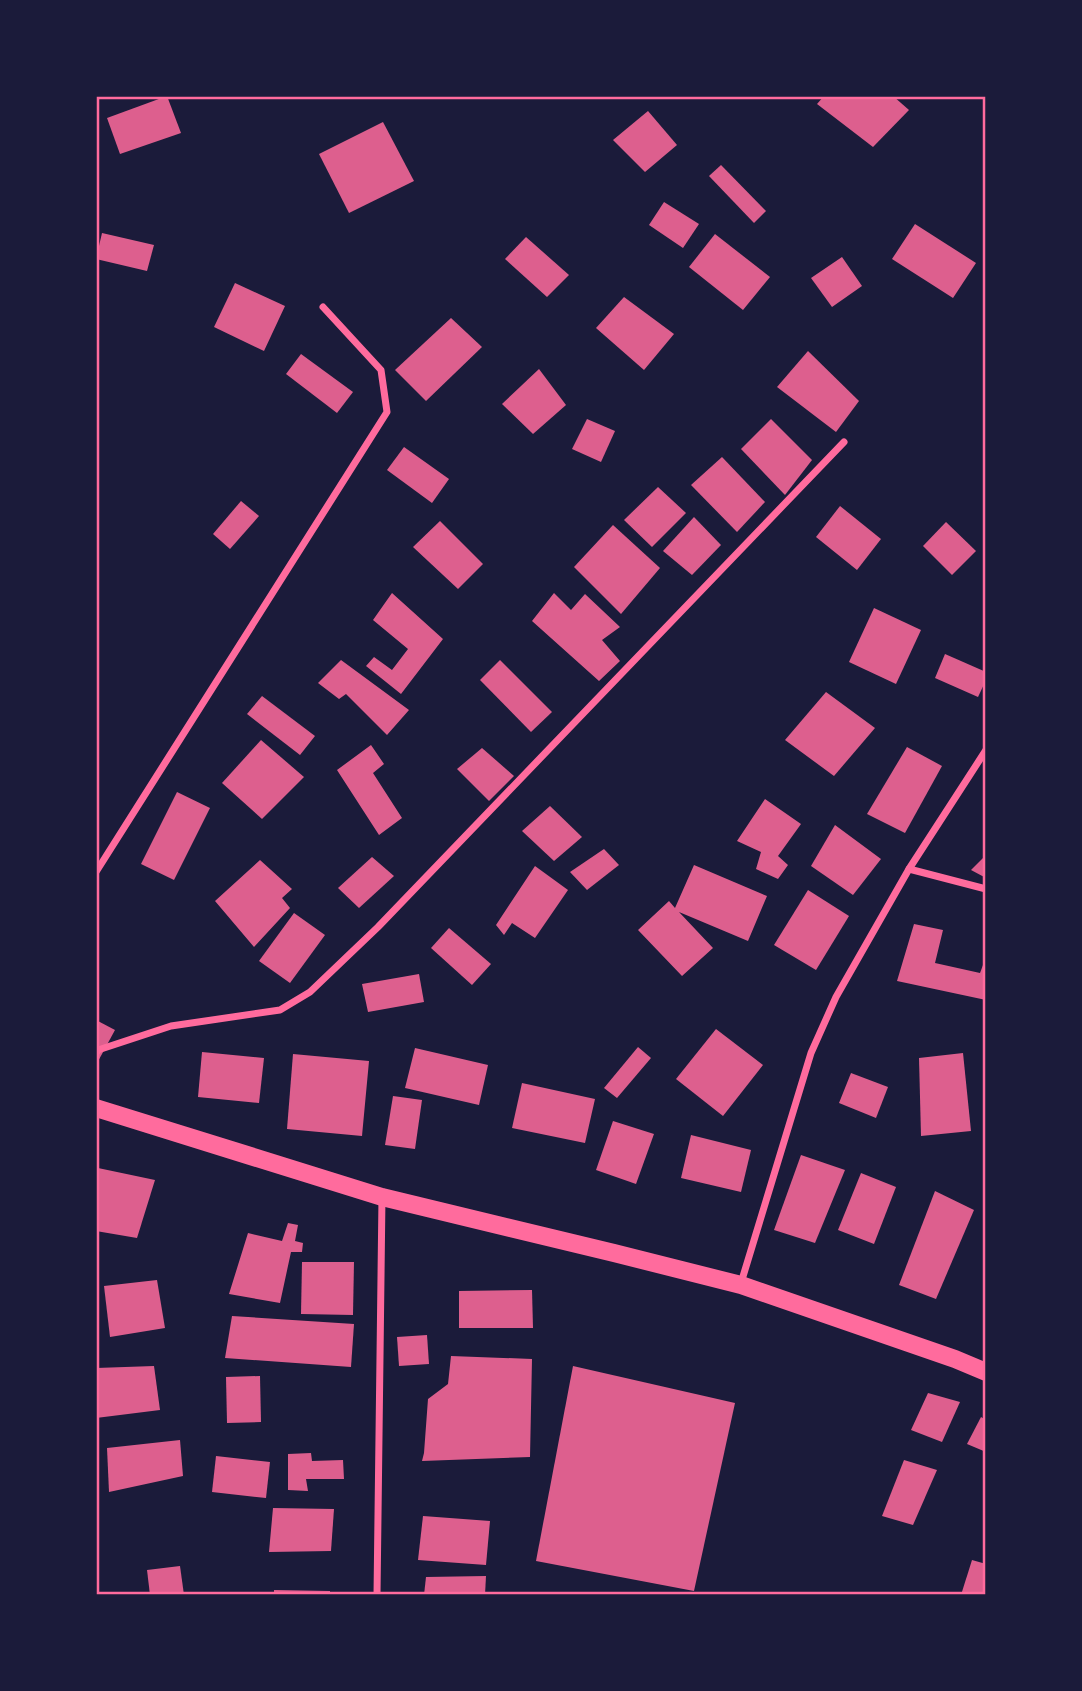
<svg xmlns="http://www.w3.org/2000/svg" width="1082" height="1691" font-family="'DM Sans',sans-serif">
  <rect width="100%" height="100%" fill="#1b1b3a"/>
  <g fill="#dd5f8e">
    <path d="M167 96 181 133 120 154 107 118Z"/>
    <path d="M824 96H893L909 110 873 147 817 104Z"/>
    <path d="M648 111 677 145 645 172 613 140Z"/>
    <path d="M383 122 414 181 349 213 319 154Z"/>
    <path d="M721 165 766 211 754 223 709 176Z"/>
    <path d="M664 202 699 224 683 248 649 225Z"/>
    <path d="M915 224 976 263 953 298 892 259Z"/>
    <path d="M102 233 154 245 147 271 96 259Z"/>
    <path d="M715 234 770 277 743 310 689 267Z"/>
    <path d="M526 237 569 275 547 297 505 259Z"/>
    <path d="M842 257 862 286 832 307 811 278Z"/>
    <path d="M235 283 285 306 264 351 214 327Z"/>
    <path d="M624 297 674 334 644 370 596 328Z"/>
    <path d="M451 318 482 347 426 401 395 370Z"/>
    <path d="M808 351 859 401 836 432 777 387Z"/>
    <path d="M301 354 353 392 337 413 286 374Z"/>
    <path d="M539 369 566 405 533 434 502 404Z"/>
    <path d="M587 419 615 431 601 462 572 449Z"/>
    <path d="M771 419 812 460 785 495 741 449Z"/>
    <path d="M404 447 449 479 432 503 387 470Z"/>
    <path d="M722 457 765 502 737 532 691 485Z"/>
    <path d="M658 487 686 513 652 547 624 520Z"/>
    <path d="M241 501 259 516 230 549 213 534Z"/>
    <path d="M840 506 881 539 857 570 816 537Z"/>
    <path d="M694 517 721 545 692 575 663 551Z"/>
    <path d="M440 521 483 564 458 589 413 547Z"/>
    <path d="M946 522 976 551 952 575 923 546Z"/>
    <path d="M613 525 660 568 621 614 574 567Z"/>
    <path d="M392 593 443 639 401 694 366 666 374 657 392 670 408 649 373 620Z"/>
    <path d="M554 593 571 610 585 594 620 627 602 640 620 661 599 681 532 621Z"/>
    <path d="M874 608 921 630 896 684 849 662Z"/>
    <path d="M945 654 986 672V680L978 697 935 678Z"/>
    <path d="M341 660 409 710 387 735 346 694 339 699 318 683Z"/>
    <path d="M500 660 552 712 531 732 480 680Z"/>
    <path d="M826 692 875 728 834 776 785 740Z"/>
    <path d="M262 696 315 736 300 755 247 714Z"/>
    <path d="M261 740 304 777 262 819 222 783Z"/>
    <path d="M371 745 384 764 373 773 402 818 379 835 337 770Z"/>
    <path d="M907 747 942 766 905 833 867 814Z"/>
    <path d="M482 748 514 776 489 801 457 769Z"/>
    <path d="M177 792 210 808 174 880 141 864Z"/>
    <path d="M765 799 801 824 778 856 788 865 778 879 756 869 761 852 737 841Z"/>
    <path d="M550 806 582 837 554 861 522 831Z"/>
    <path d="M835 825 881 859 853 895 811 866Z"/>
    <path d="M604 849 619 865 587 890 570 872Z"/>
    <path d="M986 855V878L971 870Z"/>
    <path d="M372 857 394 876 359 908 338 888Z"/>
    <path d="M260 860 292 889 282 898 290 908 254 947 215 901Z"/>
    <path d="M694 865 767 896 748 941 679 912 713 948 682 976 638 930 669 901 675 908Z"/>
    <path d="M535 866 568 890 535 938 512 923 504 935 496 925Z"/>
    <path d="M808 890 849 916 816 970 774 945Z"/>
    <path d="M294 913 325 935 290 983 259 961Z"/>
    <path d="M914 924 943 930 935 963 980 973 986 957V1000L897 981Z"/>
    <path d="M449 928 491 964 472 985 431 948Z"/>
    <path d="M419 974 424 1002 368 1012 362 984Z"/>
    <path d="M96 1020 115 1030 96 1065Z"/>
    <path d="M716 1029 763 1065 723 1116 676 1079Z"/>
    <path d="M638 1047 651 1058 617 1098 604 1088Z"/>
    <path d="M415 1048 488 1065 479 1105 405 1088Z"/>
    <path d="M202 1052 264 1058 259 1103 198 1097Z"/>
    <path d="M963 1053 971 1131 921 1136 919 1058Z"/>
    <path d="M293 1054 369 1061 362 1136 287 1129Z"/>
    <path d="M851 1073 888 1087 876 1118 839 1103Z"/>
    <path d="M522 1083 595 1099 585 1143 512 1128Z"/>
    <path d="M393 1096 422 1100 415 1149 385 1145Z"/>
    <path d="M613 1121 654 1134 636 1184 596 1170Z"/>
    <path d="M691 1135 751 1150 741 1192 681 1178Z"/>
    <path d="M801 1155 845 1170 815 1243 774 1230Z"/>
    <path d="M98 1168 155 1180 137 1238 96 1231V1174Z"/>
    <path d="M861 1173 896 1187 874 1244 838 1230Z"/>
    <path d="M935 1191 974 1210 936 1299 899 1285Z"/>
    <path d="M288 1223 298 1225 295 1241 303 1243 302 1252H291L280 1303 229 1294 248 1233 282 1241Z"/>
    <path d="M302 1262H354L353 1315 301 1314Z"/>
    <path d="M157 1280 165 1328 110 1337 104 1286Z"/>
    <path d="M532 1290 533 1328H459V1291Z"/>
    <path d="M232 1316 354 1324 351 1367 225 1358Z"/>
    <path d="M427 1335 429 1364 399 1366 397 1337Z"/>
    <path d="M451 1356 532 1359 530 1457 422 1461 424 1453 428 1399 448 1384Z"/>
    <path d="M154 1366 160 1410 96 1418V1368Z"/>
    <path d="M573 1366 735 1403 694 1591 536 1561Z"/>
    <path d="M260 1376 261 1422 227 1423 226 1377Z"/>
    <path d="M928 1393 960 1402 942 1442 911 1430Z"/>
    <path d="M981 1417 986 1420V1452L967 1444Z"/>
    <path d="M180 1440 183 1476 109 1492 107 1448Z"/>
    <path d="M311 1453 312 1461 343 1460 344 1479H306L308 1491 288 1490V1454Z"/>
    <path d="M216 1456 270 1462 266 1498 212 1492Z"/>
    <path d="M904 1460 937 1470 913 1525 882 1516Z"/>
    <path d="M273 1508 334 1509 331 1551 269 1552Z"/>
    <path d="M423 1516 490 1521 486 1565 418 1560Z"/>
    <path d="M972 1560 986 1564V1595H961Z"/>
    <path d="M180 1566 184 1595H150L147 1570Z"/>
    <path d="M486 1576 485 1595H424L426 1577Z"/>
    <path d="M274 1590 330 1591V1595H274Z"/>
  </g>
  <g fill="none" stroke-linecap="round" stroke-linejoin="round">
    <g stroke="#ff6b9d" stroke-width="7">
      <path d="M909 869 986 889"/>
      <path d="M96 872 387 412 381 370 323 307"/>
      <path d="M96 1053 98 1050 171 1026 280 1010 310 992 378 927 844 442"/>
      <path d="M741 1283 811 1053 836 997 909 869 986 750"/>
      <path d="M377 1595 382 1197"/>
    </g>
    <path stroke="#ff6b9d" stroke-width="18" d="M96 1108 382 1197 614 1253 741 1285 955 1359 986 1372"/>
  </g>
  <rect width="1082" height="1691" fill="none" stroke="#1b1b3a" stroke-width="196"/>
  <rect x="98" y="98" width="886" height="1495" fill="none" stroke="#ff6b9d" stroke-width="2.5"/>
</svg>
